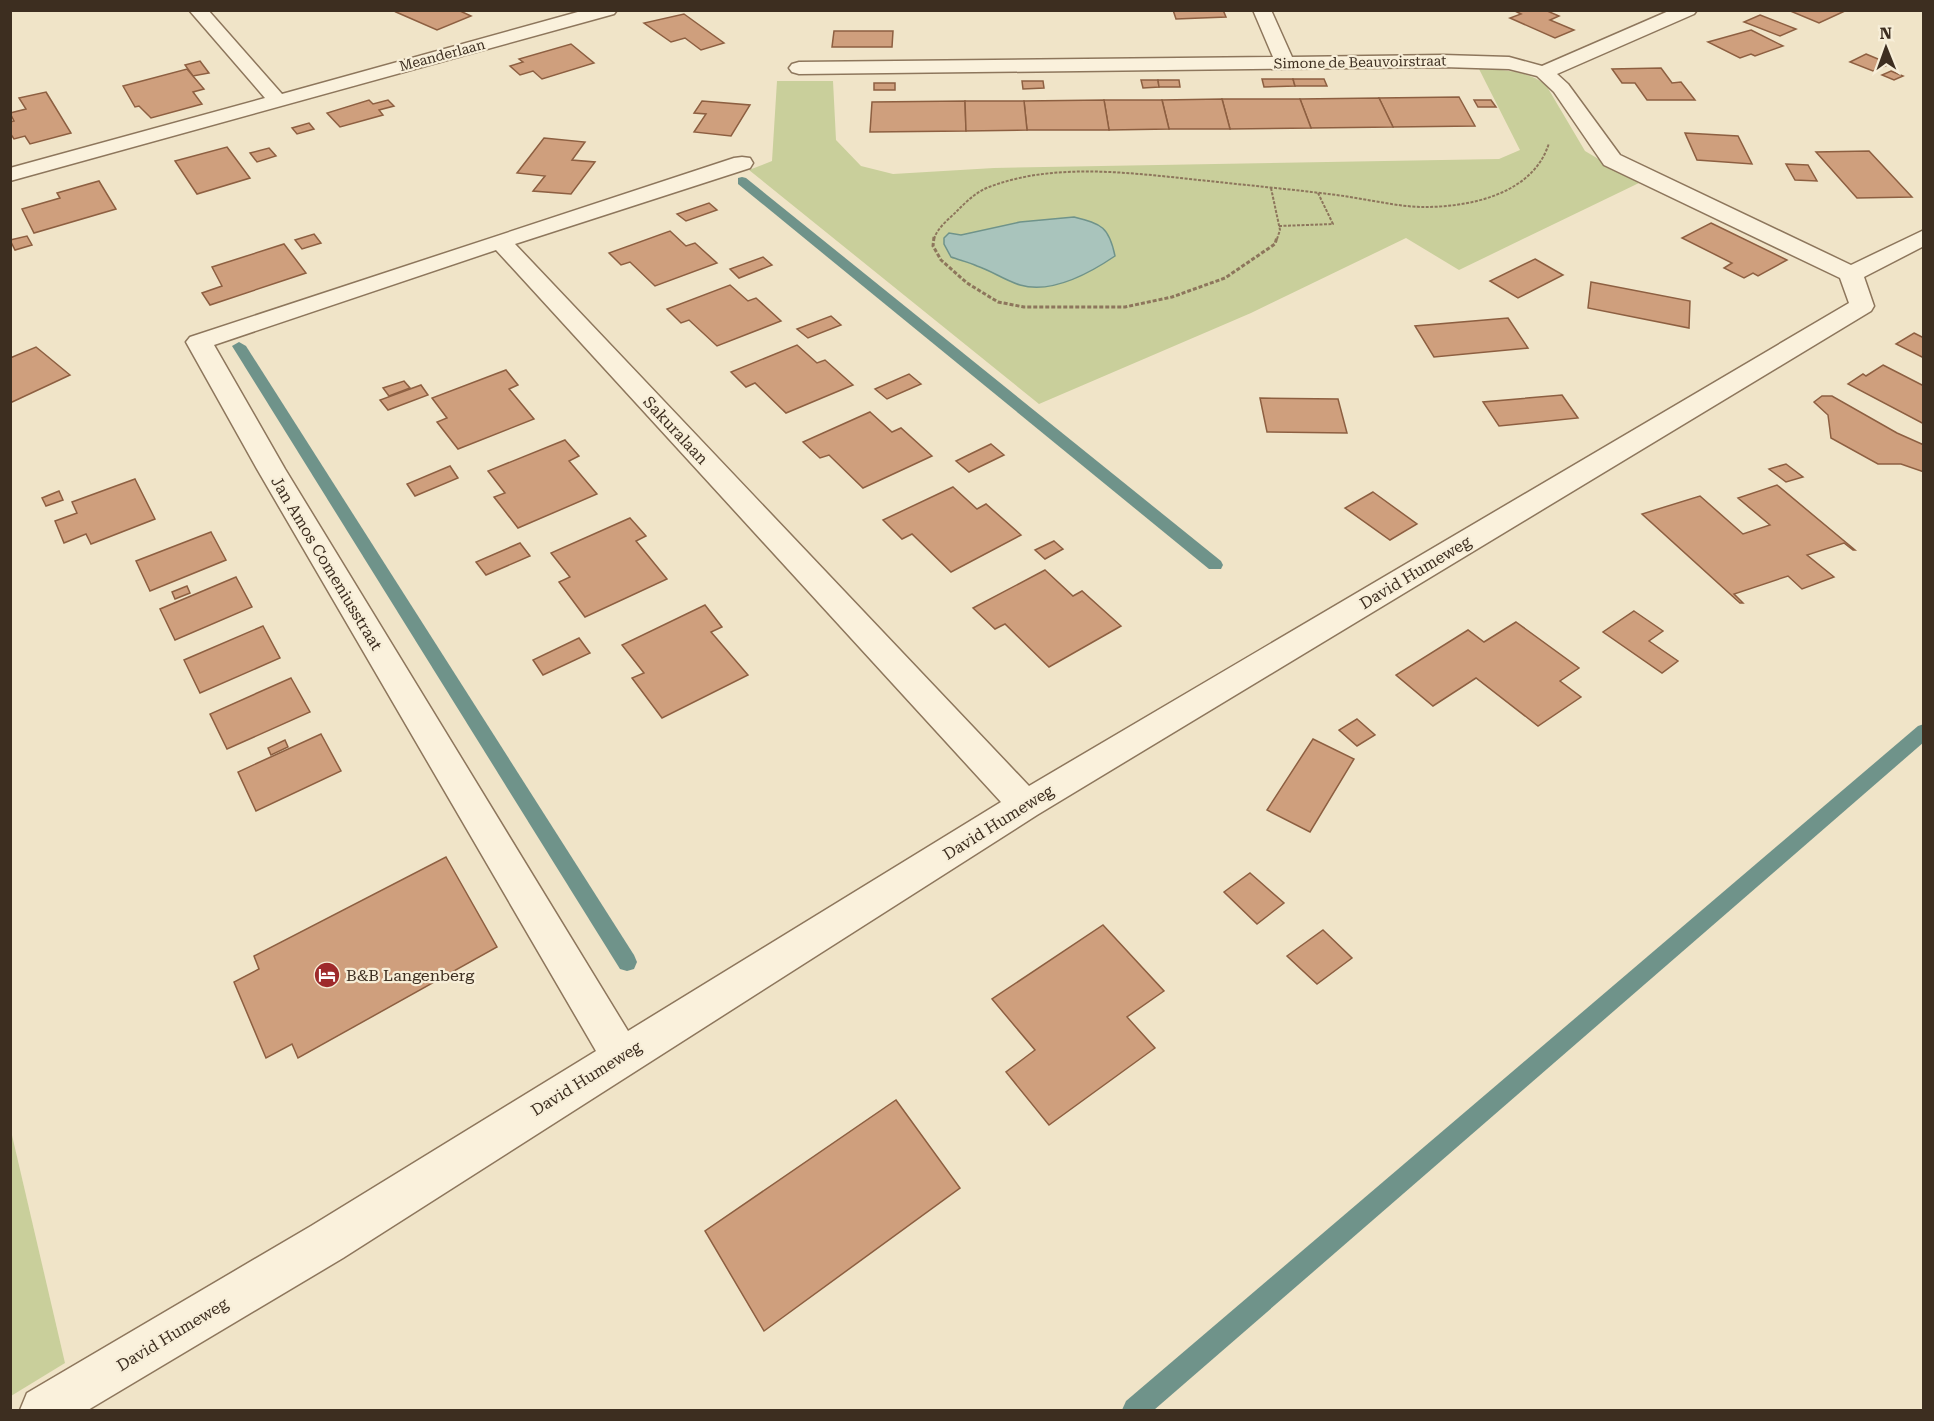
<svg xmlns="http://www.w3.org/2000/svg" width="1934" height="1421" font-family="'Roboto Serif',serif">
  <rect width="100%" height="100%" fill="#f0e4c8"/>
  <g fill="#c9cf9b">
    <path d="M1479 69C1503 70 1527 70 1546 85L1585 151 1639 183 1459 270 1406 238 1251 313 1039 404 749 170 772 161 777 81H833L836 140 861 166 893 174 994 168 1499 159 1520 150Z"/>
    <path d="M11 1131 65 1363 11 1396H10Z"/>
  </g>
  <path fill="#a9c4bc" stroke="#6f938a" stroke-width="1.5" d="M1074 217C1102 224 1109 227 1115 256 1090 273 1051 294 1020 285 1004 280 992 271 977 266 969 262 959 260 951 257L944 244V238L949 233 961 235 1020 222Z"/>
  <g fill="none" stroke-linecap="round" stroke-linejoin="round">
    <g fill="#6f938a" fill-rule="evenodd">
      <path d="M742 177 746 178 1221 561 1223 565 1221 569H1209L738 184V178Z"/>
      <path d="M239 342 246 346 634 955 637 962 634 969 627 971 620 969 232 346Z"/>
      <path d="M1924 724V742L1154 1410H1122L1126 1401 1918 726Z"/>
    </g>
  </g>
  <g fill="#cf9f7d" stroke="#8d5f41" stroke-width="1.5">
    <path d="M399 10H458L471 16 437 30 396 12Z"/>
    <path d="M1173 10H1223L1226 17 1176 19Z"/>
    <path d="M1513 10H1545L1559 16 1550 20 1574 30 1555 38 1510 18 1521 14Z"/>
    <path d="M1788 10H1847L1819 23Z"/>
    <path d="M684 14 724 43 701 50 685 38 671 42 644 23Z"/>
    <path d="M1760 15 1796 29 1780 36 1744 22Z"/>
    <path d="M1751 30 1783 46 1755 56 1751 54 1740 58 1708 42Z"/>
    <path d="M834 31H893L892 47H832Z"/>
    <path d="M571 44 594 63 542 79 533 71 520 75 510 66 523 62 519 59Z"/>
    <path d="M1866 54 1890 64 1873 71 1850 62Z"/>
    <path d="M200 61 209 73 193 76 185 65Z"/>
    <path d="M1661 68 1672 83 1681 82 1695 100H1647L1635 83H1622L1612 69Z"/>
    <path d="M187 69 204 89 193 92 202 104 151 118 139 106 135 107 123 86Z"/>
    <path d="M1891 71 1903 76 1894 80 1882 75Z"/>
    <path d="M1262 79H1293L1295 86 1264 87Z"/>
    <path d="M1293 79H1324L1327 86H1295Z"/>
    <path d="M1141 80H1158L1159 87 1143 88Z"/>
    <path d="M1158 80H1179L1180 87H1159Z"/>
    <path d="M1022 81H1043L1044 88 1023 89Z"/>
    <rect x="874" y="83" width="21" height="7"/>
    <path d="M46 92 71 133 30 144 25 136 14 139 10 133V122L14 121 10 113 26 109 19 98Z"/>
    <path d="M1459 97 1475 126 1393 127 1379 98Z"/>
    <path d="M1379 98 1393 127 1311 128 1300 99Z"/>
    <path d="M1222 99H1300L1311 128 1230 129Z"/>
    <path d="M1222 99 1230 129H1169L1162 100Z"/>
    <path d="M369 100 373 104 388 100 394 106 379 110 383 115 340 127 327 113Z"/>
    <path d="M1104 100H1162L1169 129 1109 130Z"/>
    <path d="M1104 100 1109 130H1027L1024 101Z"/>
    <path d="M1474 100H1491L1496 107H1478Z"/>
    <path d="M702 101 750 105 731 136 694 132 706 114 694 113Z"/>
    <path d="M965 101 966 131 870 132 872 102Z"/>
    <path d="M965 101H1024L1027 130 966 131Z"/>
    <path d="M309 123 314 129 297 134 292 128Z"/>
    <path d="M1685 133 1738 136 1752 164 1697 160Z"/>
    <path d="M544 138 585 142 572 160 595 162 571 194 533 191 545 176 517 173Z"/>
    <path d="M227 147 250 178 197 194 175 161Z"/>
    <path d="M269 148 276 156 257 162 250 153Z"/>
    <path d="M1869 151 1912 197 1857 198 1816 152Z"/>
    <path d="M1786 164 1808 165 1817 181 1795 180Z"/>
    <path d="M99 181 116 209 34 233 22 209 60 198 57 193Z"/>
    <path d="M709 203 717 210 686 221 677 214Z"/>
    <path d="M1711 223 1787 260 1758 276 1753 273 1744 278 1724 268 1732 263 1682 238Z"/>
    <path d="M670 231 686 246 695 243 717 263 655 286 630 262 621 265 609 253Z"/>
    <path d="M314 234 321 243 302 249 295 240Z"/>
    <path d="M27 236 32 245 15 250 10 240Z"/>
    <path d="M284 244 306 273 210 305 202 293 222 286 212 267Z"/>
    <path d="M763 257 772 265 739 278 730 269Z"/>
    <path d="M1535 259 1563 275 1518 298 1490 281Z"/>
    <path d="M1591 282 1690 301 1689 328 1588 308Z"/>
    <path d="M730 285 748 301 756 298 781 321 717 346 689 320 681 323 667 309Z"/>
    <path d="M831 316 841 325 808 338 797 329Z"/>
    <path d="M1508 318 1528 348 1434 357 1415 326Z"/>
    <path d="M1914 333 1924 338V358L1896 344Z"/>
    <path d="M797 345 817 363 825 360 853 385 786 413 755 383 746 387 731 372Z"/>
    <path d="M36 347 70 375 10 403V358Z"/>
    <path d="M1883 365 1924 386V424L1848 384 1863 374 1866 376Z"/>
    <path d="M506 370 518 385 509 389 534 419 458 449 437 422 447 418 432 398Z"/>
    <path d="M909 374 921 384 887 399 875 389Z"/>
    <path d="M404 381 410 388 389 396 383 388Z"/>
    <path d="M421 385 428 395 388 410 380 400Z"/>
    <path d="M1562 395 1578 418 1499 426 1483 402Z"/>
    <path d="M1822 396H1832L1897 433 1924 445V472L1901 464H1878L1831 438 1828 415 1814 402Z"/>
    <path d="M1260 398 1338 399 1347 433 1267 432Z"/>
    <path d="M870 412 892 432 901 428 932 456 863 488 829 455 820 458 803 442Z"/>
    <path d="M565 440 579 456 569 461 597 494 518 528 494 497 505 493 488 471Z"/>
    <path d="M991 444 1004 455 969 472 956 461Z"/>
    <path d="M1786 464 1803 477 1786 482 1769 469Z"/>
    <path d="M450 466 458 478 415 496 407 484Z"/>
    <path d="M135 479 155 519 91 544 86 534 64 543 55 521 77 513 72 502Z"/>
    <path d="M1777 485 1855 550H1853L1844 543 1807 555 1834 577 1802 589 1788 576 1734 594 1743 603H1740L1642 514 1700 496 1743 534 1770 525 1738 498Z"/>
    <path d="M953 487 977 509 986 504 1021 535 951 572 912 534 902 539 883 520Z"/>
    <path d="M59 491 63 500 46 506 42 498Z"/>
    <path d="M1373 492 1417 524 1390 540 1345 508Z"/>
    <path d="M630 518 646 536 636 541 667 579 585 617 559 582 570 577 551 553Z"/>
    <path d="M211 532 226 560 150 591 136 561Z"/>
    <path d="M1054 541 1063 549 1045 559 1035 550Z"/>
    <path d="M520 543 530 556 486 575 476 562Z"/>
    <path d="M1045 570 1073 596 1082 591 1121 626 1049 667 1005 624 995 629 973 608Z"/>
    <path d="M236 577 252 607 175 640 160 609Z"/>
    <path d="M187 586 190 593 175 599 172 592Z"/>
    <path d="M705 605 722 627 711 632 748 675 662 718 632 678 644 673 622 645Z"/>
    <path d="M1634 611 1663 631 1649 641 1678 661 1662 673 1603 632Z"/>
    <path d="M1516 622 1579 668 1560 681 1581 697 1538 726 1476 678 1433 706 1396 675 1468 630 1484 642Z"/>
    <path d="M263 626 280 658 200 693 184 660Z"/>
    <path d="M579 638 590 653 543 675 533 660Z"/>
    <path d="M291 678 310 712 227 749 210 714Z"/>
    <path d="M1357 719 1375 735 1357 746 1339 730Z"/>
    <path d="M321 734 341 771 256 811 238 772Z"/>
    <path d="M1313 739 1354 759 1310 832 1267 810Z"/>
    <path d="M285 740 288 747 271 755 268 748Z"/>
    <path d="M446 857 497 947 298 1058 292 1044 266 1058 234 982 259 969 254 956Z"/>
    <path d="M1250 873 1284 903 1257 924 1224 892Z"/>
    <path d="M1103 925 1164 991 1127 1017 1155 1048 1049 1125 1006 1072 1035 1050 992 999Z"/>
    <path d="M1323 930 1352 958 1317 984 1287 956Z"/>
    <path d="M896 1100 960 1188 764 1331 705 1231Z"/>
  </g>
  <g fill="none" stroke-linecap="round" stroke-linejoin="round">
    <g stroke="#8d765c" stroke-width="3">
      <g id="minor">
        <path d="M189 10H208L282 94 585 10H617L614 14 10 181V168L265 98Z"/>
        <path d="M1253 10H1271L1292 57 1443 55 1509 57 1542 66 1671 10H1697L1694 14 1557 74 1568 84 1620 155 1851 265 1924 230V246L1864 277 1874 306 1871 311 1037 815 343 1258 88 1410H20L27 1393 311 1226 596 1051 257 469 186 342 190 337 734 158 742 157 750 158 753 163 750 168 515 244 1029 786 1849 303 1840 278 1604 165 1554 92 1537 76 1509 69 1443 67 799 74 792 72 789 68 792 64 799 62 1273 57ZM496 250 1001 802 628 1031 285 469 214 345Z"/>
      </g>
    </g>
    <g stroke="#8d765c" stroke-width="2" stroke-dasharray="3 1.5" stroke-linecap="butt">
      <path d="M1271 188 1280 230 1277 239"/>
      <path d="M1279 226 1333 224 1318 193"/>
      <path d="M934 239C937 228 949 219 957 211 966 202 976 192 989 187 1057 161 1138 174 1209 181 1254 186 1299 190 1344 196 1371 200 1399 207 1425 207 1472 207 1534 193 1549 143"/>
    </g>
    <path stroke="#8d765c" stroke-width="3" stroke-dasharray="4 2" stroke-linecap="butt" d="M934 237 933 246 941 260 967 283 998 302 1024 307H1125L1172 297 1225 278 1275 244 1277 237"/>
    <use href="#minor" fill="#faf1dc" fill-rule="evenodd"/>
  </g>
  <defs>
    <g id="hotel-disc" transform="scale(1.35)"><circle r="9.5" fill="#9e2a2b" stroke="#f7eed8"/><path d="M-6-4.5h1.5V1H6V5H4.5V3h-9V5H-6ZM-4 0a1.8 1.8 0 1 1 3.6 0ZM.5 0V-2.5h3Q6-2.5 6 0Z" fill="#fff"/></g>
  </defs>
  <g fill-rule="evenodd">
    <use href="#hotel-disc" x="327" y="975"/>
  </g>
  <g text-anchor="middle" stroke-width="4.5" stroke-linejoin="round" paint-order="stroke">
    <g font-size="14" fill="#3d2e20" stroke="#f7eed8">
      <text transform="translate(442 55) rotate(-15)" y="5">Meanderlaan</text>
      <text transform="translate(1360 62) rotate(-1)" y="5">Simone de Beauvoirstraat</text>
    </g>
    <g font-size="16" fill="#3d2e20" stroke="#f7eed8">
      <text transform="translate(676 430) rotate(47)" y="6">Sakuralaan</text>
      <text transform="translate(327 563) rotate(59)" y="6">Jan Amos Comeniusstraat</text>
      <text transform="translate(1415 572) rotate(-31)" y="6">David Humeweg</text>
      <text transform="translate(998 822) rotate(-32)" y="6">David Humeweg</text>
      <text transform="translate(586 1078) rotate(-32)" y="6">David Humeweg</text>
      <text transform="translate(172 1334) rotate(-31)" y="6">David Humeweg</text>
    </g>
    <g font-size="16" fill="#3d2e20" stroke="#f7eed8" text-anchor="start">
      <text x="346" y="981">B&amp;B Langenberg</text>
    </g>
  </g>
  <rect width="1934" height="1421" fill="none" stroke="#3d2e20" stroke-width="24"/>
  <g transform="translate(1886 48) rotate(359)" stroke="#f7eed8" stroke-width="4.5" paint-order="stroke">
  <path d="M0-4.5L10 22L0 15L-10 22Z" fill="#3d2e20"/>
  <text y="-9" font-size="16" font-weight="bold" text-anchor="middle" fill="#3d2e20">N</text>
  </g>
</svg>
